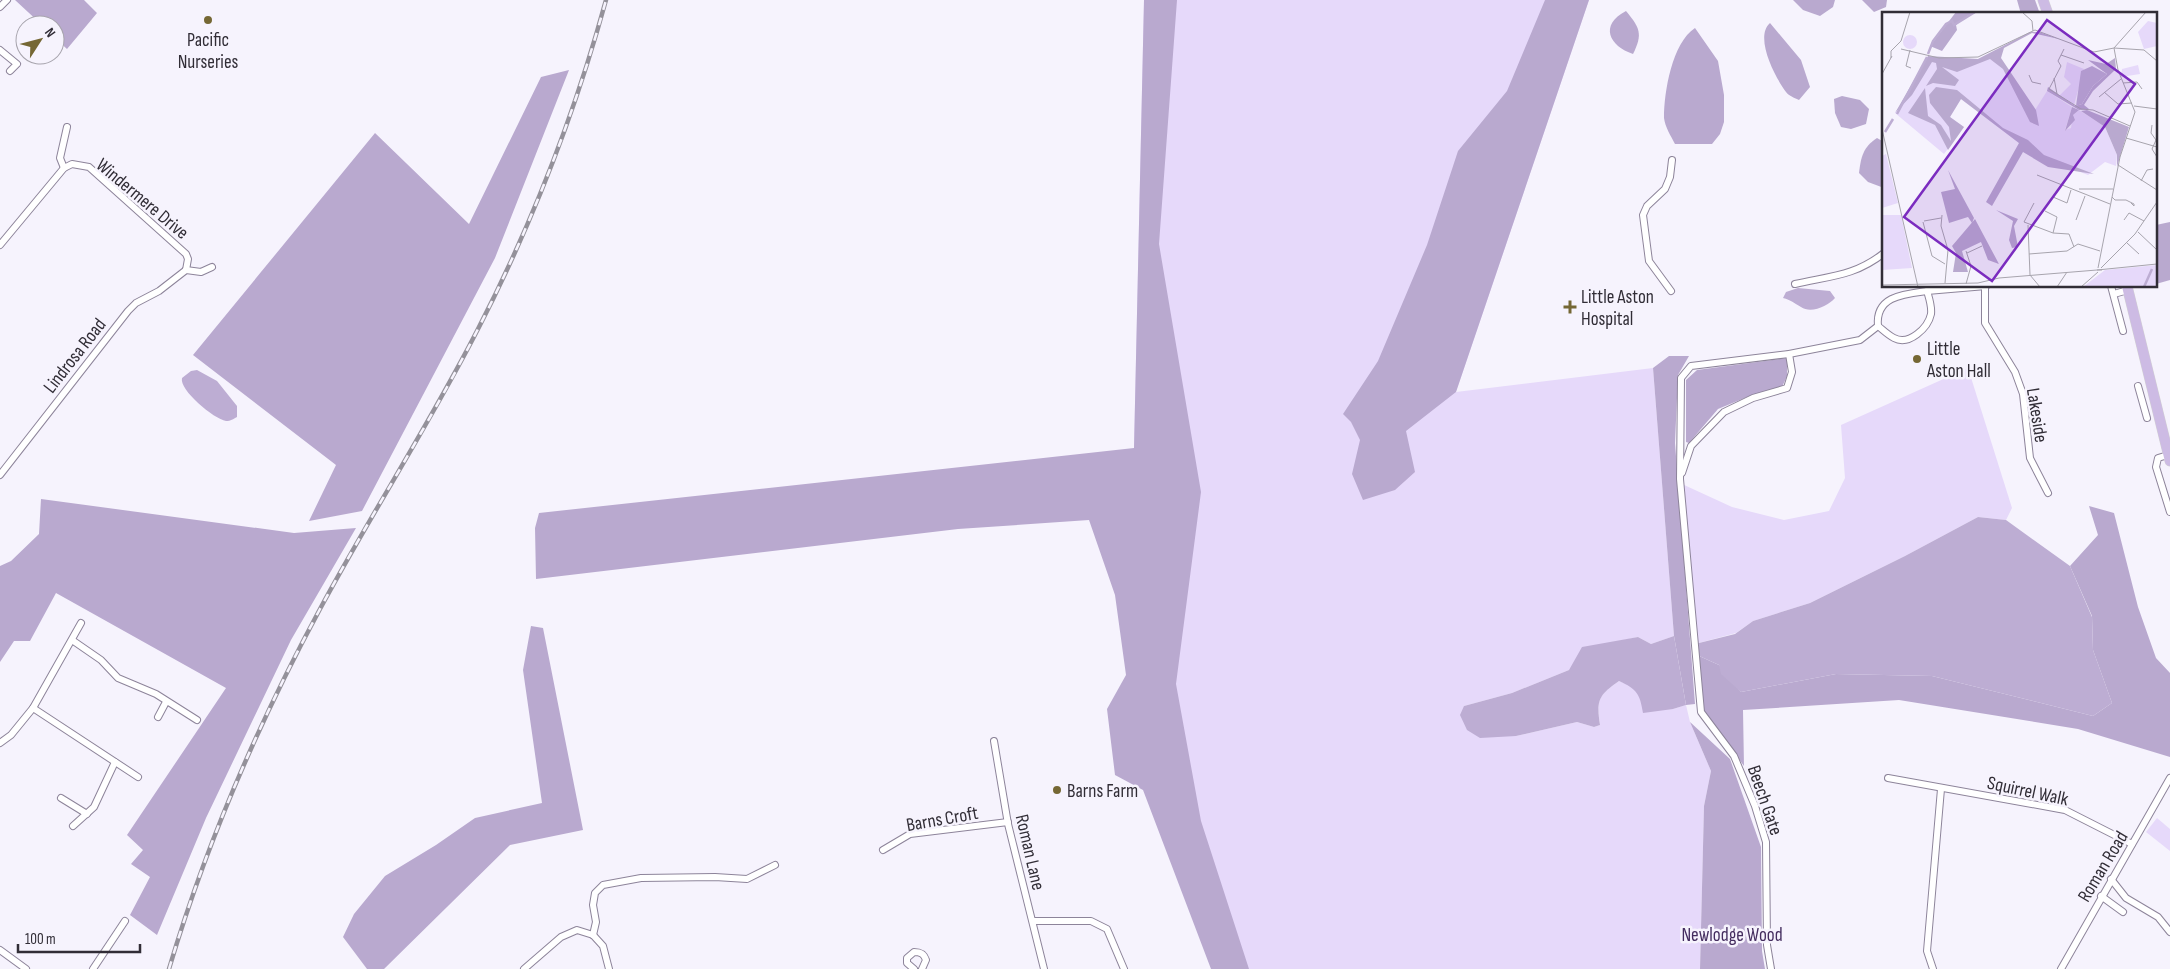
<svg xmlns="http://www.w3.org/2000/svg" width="2170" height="969" font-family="'Sofia Sans Condensed',sans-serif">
  <rect width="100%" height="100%" fill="#f6f3fd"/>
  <g fill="#e6d9fa">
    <path d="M1144 0H1589L1456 392 1653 368 1674 636 1651 644 1638 637 1615 642 1569 670 1512 693 1464 706 1516 736 1577 722 1594 727 1600 725C1596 699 1599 695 1619 681L1634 687 1641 699 1673 709 1686 705 1690 722 1711 771 1704 806 1700 969H1213L1134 448Z"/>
    <path d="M1968 368 2012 508 2006 520 1978 517 1905 556 1810 603 1753 621 1736 633 1695 644 1682 484 1732 507 1784 520 1829 511 1845 478 1841 425Z"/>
    <path d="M2157 818 2170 829V851L2146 832Z"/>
  </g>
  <g fill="#b9a9cf">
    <path d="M15 0H84L97 13 67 49 55 38V25H42Z"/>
    <path d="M1144 0H1177L1159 244 1201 492 1176 684 1201 821 1249 969H1211L1143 790 1115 775 1107 709 1126 675 1115 595 1089 520 958 529 536 579 535 528 539 513 1134 448Z"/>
    <path d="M1545 0H1589L1456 392 1406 431 1415 472 1395 490 1363 500 1352 474 1360 440 1351 422 1343 414 1378 361 1427 245 1458 151 1507 91Z"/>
    <path d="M1793 0H1835L1833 7 1820 16 1803 10Z"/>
    <path d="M1862 0H1887L1886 7 1874 12Z"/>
    <path d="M2017 0H2035L2040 14H2021Z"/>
    <path d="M1626 11C1640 28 1643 34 1633 54 1609 46 1599 25 1626 11Z"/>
    <path d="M1770 23 1801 60 1810 87 1799 100C1795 98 1789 96 1786 92 1775 77 1754 37 1770 23Z"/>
    <path d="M1695 28 1718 61 1724 95V122L1720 134 1712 144H1675C1671 136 1665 127 1664 118 1664 92 1672 43 1695 28Z"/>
    <path d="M569 70 495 258 362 511 309 521 336 465 193 355 375 133 469 224 541 77Z"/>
    <path d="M1842 96 1860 100 1869 109 1866 124 1851 129 1841 127 1835 113 1834 99Z"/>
    <path d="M1877 138 1884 142V188L1868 182 1859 173C1861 157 1863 147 1877 138Z"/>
    <path d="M2170 222V280L2156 284V225Z"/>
    <path d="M1669 356H1689L1678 375 1675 443 1695 704 1686 705 1674 636 1653 368Z"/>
    <path d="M1787 358V376L1782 387 1747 397 1718 409 1689 443 1686 442V380L1697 370Z"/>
    <path d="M41 499 294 533 356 528 291 640 206 818 157 935 130 915 150 877 131 864 143 850 127 835 226 688 56 593 30 641H14L0 662V566L11 561 39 534Z"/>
    <path d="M2089 506 2114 513 2138 607 2156 658 2170 673V757L2078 729 1899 700 1743 710 1744 766 1704 712 1697 655 1719 665 1741 692 1836 674 1932 676 2093 716 2112 703 2093 650 2092 616 2070 566 2098 535Z"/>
    <path d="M531 626 543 628 583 830 510 845 384 969H367L343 937 354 914 385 876 436 845 475 818 542 803 523 670Z"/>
    <path d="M1690 722 1730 759 1761 847 1762 951 1765 969H1700L1704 806 1711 771Z"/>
  </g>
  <g fill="#bdadd3">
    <path d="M1798 288 1830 291 1835 298C1828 306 1811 314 1801 307 1794 303 1791 300 1783 298L1786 292Z"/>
    <path d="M197 370 217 381 237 406V417C233 419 231 421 226 421 214 419 179 390 182 378L191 371Z"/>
    <path d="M1978 517 2006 520 2070 566 2092 617 2093 650 2112 703 2093 716 1932 676 1836 674 1741 692 1721 674 1719 665 1697 655 1695 644 1735 634 1753 621 1810 603 1905 556Z"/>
    <path d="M1674 636 1686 705 1673 709 1643 713C1640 694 1637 689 1619 681 1599 695 1596 700 1600 725L1594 727 1577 722 1516 736 1480 738 1467 730 1460 715 1464 706 1512 693 1569 670 1582 647 1638 637 1651 644Z"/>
  </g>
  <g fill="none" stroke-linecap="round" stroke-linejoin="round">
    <g stroke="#8d849a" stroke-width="8">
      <g id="street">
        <path d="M0 7 7 0"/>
        <path d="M0 50 17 64 10 71"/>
        <path d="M64 168 60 158 67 127"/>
        <path d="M0 245 64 168 72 164 89 167 186 254 188 259 186 270"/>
        <path d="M186 270 201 272 212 267"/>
        <path d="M1795 284C1830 276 1855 276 1884 253"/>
        <path d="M1985 286V323L2015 372 2023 394 2030 458 2048 493"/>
        <path d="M2111 286 2123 331"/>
        <path d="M1671 291 1649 261 1643 215 1647 206 1665 189 1670 177 1672 160"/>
        <path d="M2114 294 2128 290"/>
        <path d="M1878 326C1875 296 1904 294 1927 291"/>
        <path d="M2138 386 2147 418"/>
        <path d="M2168 455 2158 458 2156 467 2170 512"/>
        <path d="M1682 473 1691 446 1724 412 1753 398 1787 388 1792 372 1789 354"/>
        <path d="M0 475 128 311 136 303 159 291 186 270"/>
        <path d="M72 640 101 660 118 678 156 694 197 720"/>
        <path d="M33 708 138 777"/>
        <path d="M158 717 166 702"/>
        <path d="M994 741 1008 824 1044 969"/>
        <path d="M0 743 11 735 33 708 81 623"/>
        <path d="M1888 778 2065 810 2132 844"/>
        <path d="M61 798 87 814"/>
        <path d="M73 826 94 807 115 762"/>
        <path d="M883 850 910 834 1008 822"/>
        <path d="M2111 879 2126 898 2158 917 2170 932"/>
        <path d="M2101 896 2123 912"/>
        <path d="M1033 921H1091L1107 929 1124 969"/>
        <path d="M593 935 596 922 593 905 595 893 603 885 641 878 715 877 747 879 775 865"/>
        <path d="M593 935 603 946 609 969"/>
        <path d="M0 950 26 969"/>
        <path d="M93 969 125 921"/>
        <path d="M524 969 561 937 577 930 593 935"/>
        <path d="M914 969 907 963V958L914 952C921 952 924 954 926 960L922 969"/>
        <path d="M1771 969 1767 945 1766 842 1755 806 1734 756 1701 712 1680 479 1681 378 1691 366 1789 354 1860 340 1878 326C1883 330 1888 335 1894 338 1909 346 1928 328 1931 314 1932 306 1929 298 1927 291L1986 286"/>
        <path d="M1933 969 1927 951 1941 789"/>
        <path d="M2061 969 2170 778"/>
      </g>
    </g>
    <g stroke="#d2d1d3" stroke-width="11">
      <g id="primary">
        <path d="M2043 0 2048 14"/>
        <path d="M2127 286 2170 461"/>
      </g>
    </g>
    <use href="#street" stroke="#fff" stroke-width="6"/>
    <use href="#primary" stroke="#cdbbe4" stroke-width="10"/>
    <g stroke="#94919a" stroke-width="4.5">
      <path id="rail" d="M169 969C206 844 258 724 320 609 371 514 429 425 478 329 532 224 575 113 606 0"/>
    </g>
    <use href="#rail" stroke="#f6f3fd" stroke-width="2.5" stroke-dasharray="8" stroke-linecap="butt"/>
  </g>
  <g fill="#756734" stroke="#f6f3fd" stroke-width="2">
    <circle cx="208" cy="20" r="5"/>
    <path d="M1567.5 299.5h5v5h5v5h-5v5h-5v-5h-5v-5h5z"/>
    <circle cx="1917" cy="359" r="5"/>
    <circle cx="1057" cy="790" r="5"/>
  </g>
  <g text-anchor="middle" stroke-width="5" stroke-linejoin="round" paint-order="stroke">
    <g font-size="19" fill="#312d36" stroke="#f6f3fd" text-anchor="start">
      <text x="208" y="46" text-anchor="middle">Pacific<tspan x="208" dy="22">Nurseries</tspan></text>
      <text x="1581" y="303">Little Aston<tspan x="1581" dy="22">Hospital</tspan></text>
      <text x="1927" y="355">Little<tspan x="1927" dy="22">Aston Hall</tspan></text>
      <text x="1067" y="797">Barns Farm</text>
    </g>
    <g font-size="19" fill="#312d36" stroke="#f6f3fd">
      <text transform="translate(143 198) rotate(40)" y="7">Windermere Drive</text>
      <text transform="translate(74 355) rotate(-52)" y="7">Lindrosa Road</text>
      <text transform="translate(2038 415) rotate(81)" y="7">Lakeside</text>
      <text transform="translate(2028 790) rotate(12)" y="7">Squirrel Walk</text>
      <text transform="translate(1766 800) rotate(71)" y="7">Beech Gate</text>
      <text transform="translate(942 818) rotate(-10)" y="7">Barns Croft</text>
      <text transform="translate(1031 852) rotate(77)" y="7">Roman Lane</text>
      <text transform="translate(2102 866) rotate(-59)" y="7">Roman Road</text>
    </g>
    <g font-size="19" fill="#442d5f" stroke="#f6f3fd">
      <text x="1732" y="941">Newlodge Wood</text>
    </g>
  </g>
  <g transform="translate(1882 12)">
    <rect width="275" height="275" fill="#f6f3fd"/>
    <path d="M266 9 275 11V34L262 37 256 20ZM21 30a7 7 0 1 1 14 0a7 7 0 1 1-14 0ZM112 40 153 98 165 79 190 95 183 118 189 116 191 103 197 98 223 115 235 143 234 154 223 150 206 163 150 141 79 87 68 105 82 115 62 142 13 101 49 47H96ZM185 50 202 57 192 93 177 84 189 72 182 65ZM256 53 258 62 239 65 240 57ZM4 142 16 191 0 196V144ZM0 203H19L30 256 0 258ZM275 253V275H201L223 258Z" fill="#e6d9fa"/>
    <path d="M74 0H96L85 4 74 13 75 18 60 39 48 34ZM148 20H157L177 27 150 21 122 36 119 46 154 98 157 114 148 110 121 57 108 47 75 60 60 55 77 68 73 74 51 71 44 74 55 57 54 51 50 50 30 83 13 101 46 44 96 47ZM233 46 234 57 211 79 202 93 207 97 197 98 165 79 166 75 193 94 200 92 211 74 225 62 206 48 224 52ZM54 75 75 78 121 116 146 128 162 143 212 162 166 155 141 140 110 194 104 190 137 131 79 87 68 105 82 115 66 138 53 113 26 101 43 76 46 104 59 113 69 129 67 115 48 91 47 83ZM205 98 247 115 235 155V143L223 115 199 99ZM66 158 92 206 90 211 86 205 67 211 59 180 73 177ZM114 198 136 207 132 214 136 235 130 236 127 228 131 209ZM93 207 117 252 106 248 99 230 80 239 86 260H71L74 241 70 234Z" fill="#b9a9cf"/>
    <path d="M210 54 225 62 211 74 200 92 194 94 199 59ZM190 95 197 98 191 103 193 108 183 119Z" fill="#bdadd3"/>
    <path fill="none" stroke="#bdadd3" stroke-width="2.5" d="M46 42 51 29 64 12 70 9 72 13 93 0M15 102 45 45M3 120 11 107M262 275 270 257"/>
    <path fill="none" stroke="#a7a4ad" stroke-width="1" d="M140 0 150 9 151 19M232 36 264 0M19 37 57 46 96 45 153 18 212 40 232 36 262 38 275 49M182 37 176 49 179 54 167 77 199 97 211 98 248 114M28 38 24 54 29 56M179 43 202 51M9 46V39L19 29 28 0M0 62 10 44M147 63 150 70 159 72M172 66 175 82M241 71 255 70 260 77M222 80 236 92 250 91M217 85 239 67M252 94 275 97M270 113 269 121 274 128 270 137 275 145M0 117 36 275M244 126 275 135M236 153 275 178M155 163 228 192M259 169 265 158 271 157M197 177H231M171 185 185 191 189 178M230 185 233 188H244L252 192V194L249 191M152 191 142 210 171 221 187 222 192 235M163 199 175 205 171 221M60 203 59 214 66 238 63 271M194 208 203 184M242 208 247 201 262 209M42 209 59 206M41 210 50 244 63 252M146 213 148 263 158 275M256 220 275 238M245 231 257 242M85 241 100 234M147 242 185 239 196 232 218 239M216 256 238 145 253 100 236 58 232 36M219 256 253 222 275 190M220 258H215L275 252M84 272 89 254 84 239M0 273 96 271 117 266 215 258M175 275 185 260M199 275 216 260"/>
    <path fill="#7b2cbf" fill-opacity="0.15" stroke="#7b2cbf" stroke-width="2.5" d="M165 8 253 72 110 269 22 205Z"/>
    <rect width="275" height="275" fill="none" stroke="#312d36" stroke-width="2.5"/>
  </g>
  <g transform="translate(40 40) rotate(54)"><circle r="24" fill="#f6f3fd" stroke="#a7a4ad"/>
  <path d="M0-4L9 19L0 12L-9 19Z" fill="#756734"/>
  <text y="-8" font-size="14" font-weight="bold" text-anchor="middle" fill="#312d36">N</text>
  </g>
  <path d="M18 944v8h122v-8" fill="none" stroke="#312d36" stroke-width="2.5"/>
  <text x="25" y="944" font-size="15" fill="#312d36" stroke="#f6f3fd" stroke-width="4" paint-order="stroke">100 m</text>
</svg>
